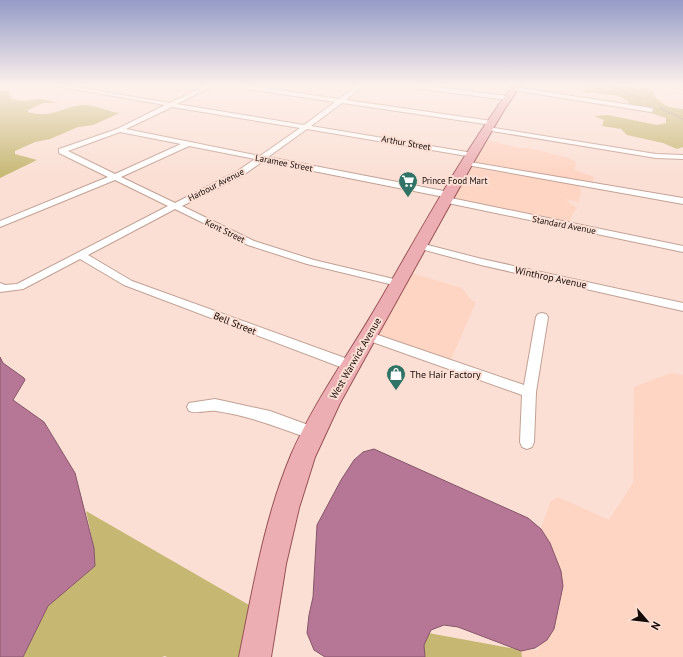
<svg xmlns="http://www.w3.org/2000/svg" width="683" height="657" font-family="'PT Sans',sans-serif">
  <rect width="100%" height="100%" fill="#fbdfd4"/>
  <g fill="#fed4c3">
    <path d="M483 139 519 148H529L569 158 576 162 575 170 594 177 592 184 578 183 581 191 579 202 566 199 570 204 576 207 577 209 573 213 568 225 448 201Z"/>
    <path d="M408 272 462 288 471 300 476 302 448 366 369 336Z"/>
    <path d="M671 373 683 375V657H522L521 650H538L543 638 540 530 551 501 558 497 609 520 633 483 634 387Z"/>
  </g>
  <g fill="#c6b772">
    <path d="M588 85H621L637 88 648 87 650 90 654 91V96C667 107 666 107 683 109V147L677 149 663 143 627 135 621 129 602 126 604 120 594 116 608 115 657 125 666 123V118L651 113V110L626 105H629V102L621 97 613 95 582 92 586 89Z"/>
    <path d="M5 90 11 92 9 94 11 96 10 98C21 102 28 101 39 99 45 99 53 102 59 103H44L28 110V112C52 119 61 107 83 105 96 104 108 112 120 113L93 125 78 127 50 139 35 142 15 151V154L37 160 0 178V91Z"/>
    <path d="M86 511 263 613 257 657H167L165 656 162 657H23L48 606 95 566 94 548Z"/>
    <path d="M423 632 521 650 522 657H417Z"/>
  </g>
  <g fill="#b67695" stroke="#86566a">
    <path d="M0 357 3 363 24 378 25 380 13 400 44 422 75 473 94 548 95 566 48 606 23 657H0Z"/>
    <path d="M374 449 528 518 541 529 550 543 561 571 563 586 554 629 547 640 535 648 521 651 458 627 444 625 431 630 424 645 425 657H325L314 650 307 633 309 615 313 597 317 525 341 480 354 460 363 452Z"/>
  </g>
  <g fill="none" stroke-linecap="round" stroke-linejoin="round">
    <g stroke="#c2a194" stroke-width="2">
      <g id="minor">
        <path d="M51 85H63L170 103 207 85H214L177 104 304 125 335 102 234 87 231 85H244L339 99 358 85H364L346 100 492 121 495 123 492 125 342 103 311 126 473 153 477 155 473 157 307 129 268 157 449 192 453 195 452 197 449 198 263 161 242 176 182 206 254 241 314 260 402 281 403 283 402 285 398 286 307 264 248 245 175 209 88 255 132 281 356 362 357 366 356 370 351 371 124 285 80 259 23 289 0 292V283L5 285 17 284 168 206 115 180 0 227V221L108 177 59 153V149L117 129 165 105ZM172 107 300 128 260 156 126 129ZM120 132 181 144 115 174 68 151ZM189 146 255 159 236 172 175 203 121 177Z"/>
        <path d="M405 85H419L507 96 510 98 507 100 408 87Z"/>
        <path d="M514 87 651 108 654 110 651 112 512 90V88Z"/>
        <path d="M488 127 656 154 683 155V159L656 158 486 130V128Z"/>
        <path d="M464 161 683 198V204L467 165H464Z"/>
        <path d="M446 197 683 246V252L443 202 442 200 443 198Z"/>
        <path d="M420 243 482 259 683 303V311L481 265 417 248 415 246 417 244Z"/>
        <path d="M542 313 546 314 548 317 536 392 534 442 532 447 527 449 522 447 520 442 522 395 364 339 362 336 364 333 368 332 372 333 524 385 536 317 538 314Z"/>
        <path d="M215 399 270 411 319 429 321 434 319 439 314 440C282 429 251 416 216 411 207 410 198 414 189 411L187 407 189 403Z"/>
      </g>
    </g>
    <g stroke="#c2a194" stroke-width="2">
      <path id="secondary" d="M670 85H683V89L671 87Z"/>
    </g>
    <g stroke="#985255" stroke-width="2">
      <path id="primary" d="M513 85H521L504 110 473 163 340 403 315 457 299 508 286 564 271 657H239C253 589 264 519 291 455 314 402 349 354 378 304 421 230 462 154 513 85Z"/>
    </g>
    <g stroke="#a48e86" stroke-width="1.5" stroke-dasharray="2 1" stroke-linecap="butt">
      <path d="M610 85 641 99"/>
      <path d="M660 108 683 119"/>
    </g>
    <use href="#minor" fill="#fff" fill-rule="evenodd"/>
    <use href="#secondary" fill="#f5d6d9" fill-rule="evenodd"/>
    <use href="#primary" fill="#ecaeb3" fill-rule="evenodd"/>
  </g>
  <linearGradient id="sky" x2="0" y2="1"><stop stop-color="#949bc7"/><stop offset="0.48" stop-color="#fdf1ec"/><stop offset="1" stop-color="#fdf1ec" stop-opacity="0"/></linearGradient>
  <rect width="683" height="177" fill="url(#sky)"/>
  <defs>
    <g id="supermarket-pin" transform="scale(1)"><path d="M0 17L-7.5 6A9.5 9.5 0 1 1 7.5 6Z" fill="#2f7366" stroke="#fbdfd4"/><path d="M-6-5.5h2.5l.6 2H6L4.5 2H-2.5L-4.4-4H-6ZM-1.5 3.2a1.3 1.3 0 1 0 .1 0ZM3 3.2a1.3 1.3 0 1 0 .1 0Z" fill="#fff"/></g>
    <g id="shop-pin" transform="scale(1)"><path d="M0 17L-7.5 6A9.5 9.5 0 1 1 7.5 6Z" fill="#2f7366" stroke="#fbdfd4"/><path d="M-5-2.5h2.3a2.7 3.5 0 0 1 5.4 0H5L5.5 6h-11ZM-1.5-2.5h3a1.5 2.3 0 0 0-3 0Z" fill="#fff"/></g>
  </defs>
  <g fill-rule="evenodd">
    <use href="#supermarket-pin" x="408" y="181"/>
    <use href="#shop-pin" x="396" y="374"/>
  </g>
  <g text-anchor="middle" stroke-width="4" stroke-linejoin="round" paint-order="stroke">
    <g font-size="9" fill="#150a06" stroke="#fbdfd4">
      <text transform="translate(406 143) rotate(10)" y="3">Arthur Street</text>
      <text transform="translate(284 163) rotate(11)" y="3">Laramee Street</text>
      <text transform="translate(216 185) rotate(-27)" y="3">Harbour Avenue</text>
      <text transform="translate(564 225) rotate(11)" y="3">Standard Avenue</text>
      <text transform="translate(225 231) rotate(26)" y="3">Kent Street</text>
    </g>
    <g font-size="9" fill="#150a06" stroke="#fbdfd4" text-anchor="start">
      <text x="422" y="184">Prince Food Mart</text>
    </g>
    <g font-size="10" fill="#150a06" stroke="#fbdfd4">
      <text transform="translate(551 277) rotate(12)" y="4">Winthrop Avenue</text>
      <text transform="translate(235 323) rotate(22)" y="4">Bell Street</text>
      <text transform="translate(355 358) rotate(-60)" y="4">West Warwick Avenue</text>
    </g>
    <g font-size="10" fill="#150a06" stroke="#fbdfd4" text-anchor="start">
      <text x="410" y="378">The Hair Factory</text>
    </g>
  </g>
  <g transform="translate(647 621) rotate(118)" stroke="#fbdfd4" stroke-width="3" paint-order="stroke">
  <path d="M0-3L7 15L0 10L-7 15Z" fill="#150a06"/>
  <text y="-6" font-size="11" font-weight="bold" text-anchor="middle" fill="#150a06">N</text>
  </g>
</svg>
